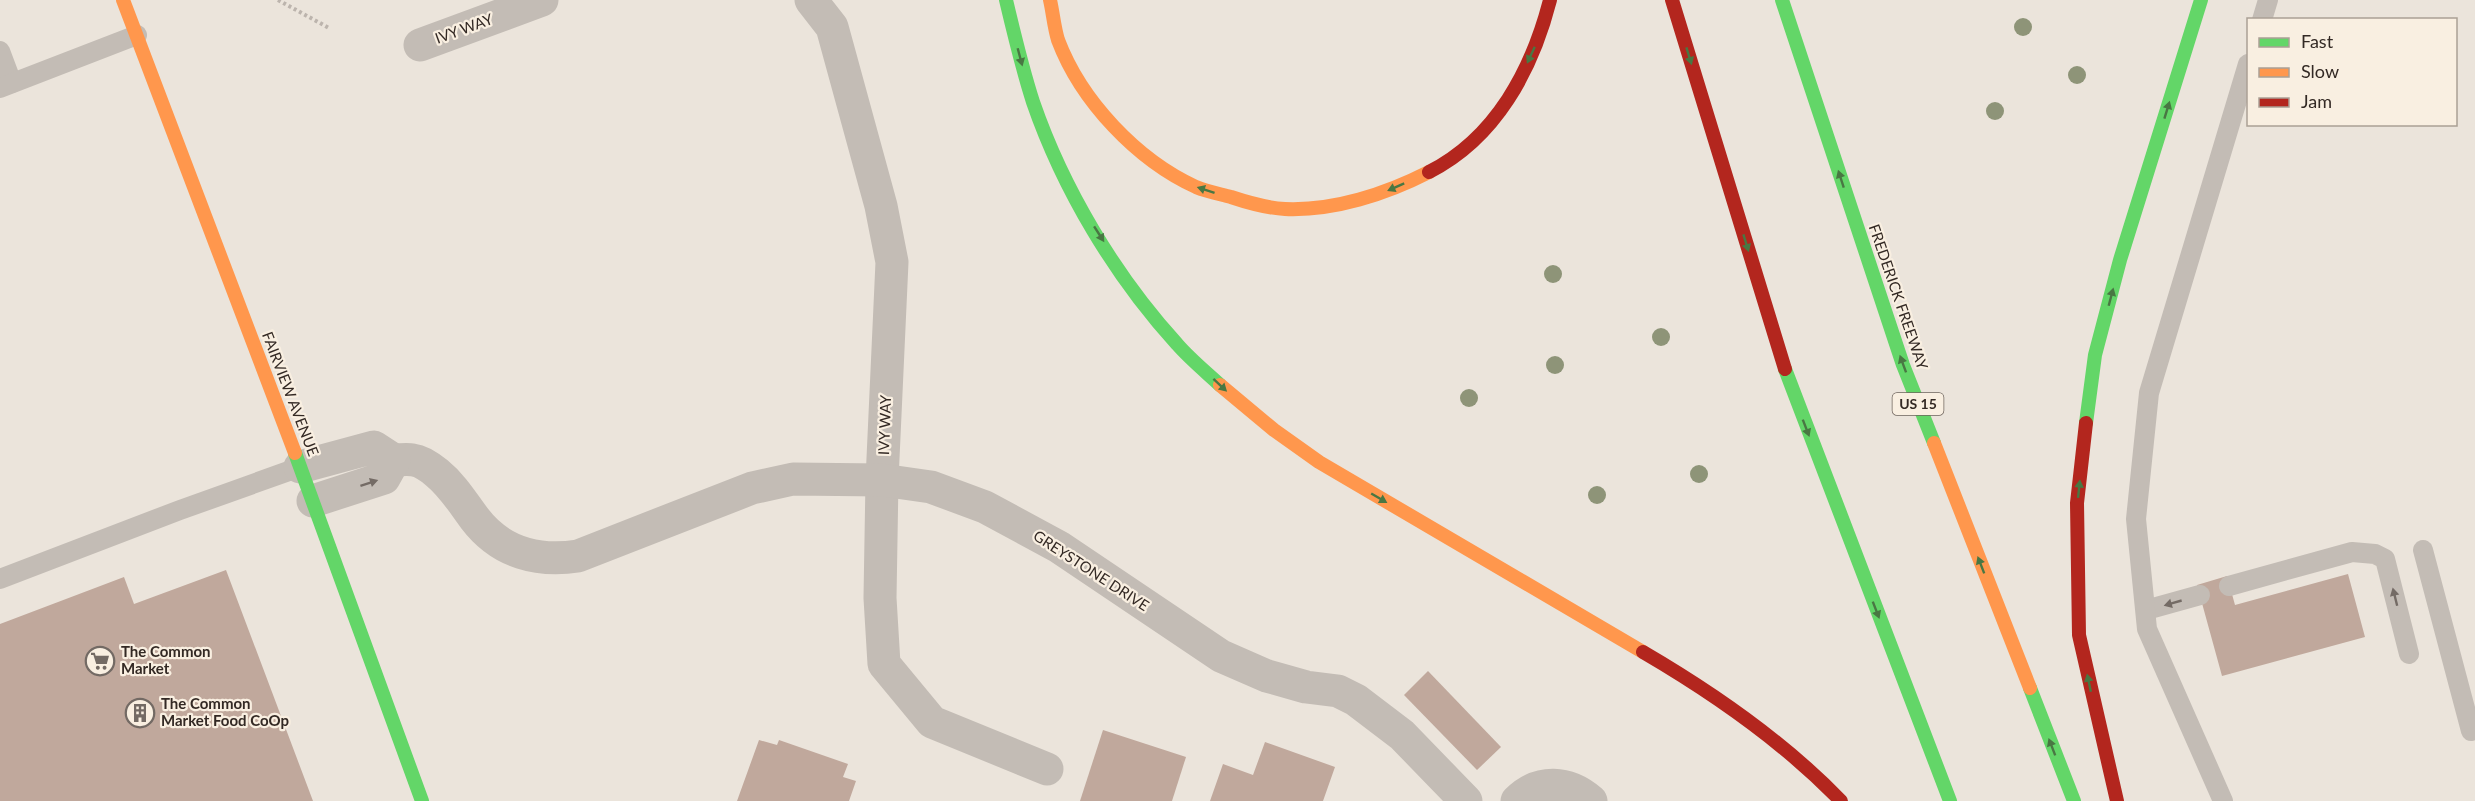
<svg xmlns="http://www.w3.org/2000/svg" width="2475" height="801" font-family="Lato,sans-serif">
  <rect width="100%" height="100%" fill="#ebe4db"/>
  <g fill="#c0a89c">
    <path d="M226 570 313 801H0V624L124 577 134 604Z"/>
    <path d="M2348 574 2365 637 2222 676 2197 585 2227 576 2235 605Z"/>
    <path d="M1428 671 1501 747 1477 770 1404 695Z"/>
    <path d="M1103 730 1186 757 1172 801H1080Z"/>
    <path d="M759 740 777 745 779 740 848 764 843 777 856 781 849 801H737Z"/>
    <path d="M1265 742 1335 767 1323 801H1210L1223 764 1253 775Z"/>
  </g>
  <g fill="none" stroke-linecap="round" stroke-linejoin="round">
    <path stroke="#bcb4ad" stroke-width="4" stroke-dasharray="3 3" stroke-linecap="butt" d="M278 0 329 28"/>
    <g stroke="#c3bcb5" stroke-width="20">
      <path d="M2262 20 2268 0"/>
      <path d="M0 51 12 83"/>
      <path d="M0 88 137 35"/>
      <path d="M2423 550 2471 731"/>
      <path d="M0 579 180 510 300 467"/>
      <path d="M2229 586 2352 552 2375 554 2385 559 2409 654"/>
      <path d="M2146 610 2200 595"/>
      <path d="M2223 801 2147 629 2136 519 2149 393 2248 64"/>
    </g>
    <g stroke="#c3bcb5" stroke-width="33">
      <path d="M811 0 832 27 881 206 892 262 882 480 880 598 884 664 932 722 1047 769"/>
      <path d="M420 45 542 0"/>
      <path d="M394 460C400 460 407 459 413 460 421 461 431 468 437 473 453 486 463 503 475 519 501 553 538 562 578 556L752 488 793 479 882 480 931 487 985 507 1059 547 1221 656 1267 676 1306 687 1338 691 1356 700 1402 735 1466 801"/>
      <path d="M300 467 374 447 394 460 384 478 313 501"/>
      <path d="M1517 801C1539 779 1568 781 1591 801"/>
    </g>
    <g stroke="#63d668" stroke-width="14">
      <path d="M1006 0C1014 34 1022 68 1033 102 1063 189 1115 276 1177 344 1190 359 1206 372 1220 385"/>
      <path d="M1782 0 1903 365 1934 443"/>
      <path d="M1785 369 1950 801"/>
      <path d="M2086 423 2095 355 2120 260 2201 0"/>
      <path d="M295 453 422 801"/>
      <path d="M2030 688 2074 801"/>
    </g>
    <g stroke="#ff974d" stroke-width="14">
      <path d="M123 0 295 453"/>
      <path d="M1050 0C1053 13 1054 27 1058 40 1081 101 1137 160 1196 187 1208 192 1220 194 1231 197 1249 203 1266 208 1285 209 1334 211 1386 194 1429 172"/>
      <path d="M1220 385 1274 430 1319 462 1643 652"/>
      <path d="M1934 443 2030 688"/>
    </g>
    <g stroke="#b3261e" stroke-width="14">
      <path d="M1672 0 1785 369"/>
      <path d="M1429 172C1496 138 1532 70 1550 0"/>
      <path d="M2086 423 2077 503 2079 635 2117 801"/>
      <path d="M1643 652C1715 694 1783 741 1841 801"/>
    </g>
  </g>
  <g fill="#8e9478">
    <circle cx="2023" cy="27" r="9"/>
    <circle cx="2077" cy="75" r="9"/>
    <circle cx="1995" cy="111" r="9"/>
    <circle cx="1553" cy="274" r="9"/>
    <circle cx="1661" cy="337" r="9"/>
    <circle cx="1555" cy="365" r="9"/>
    <circle cx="1469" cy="398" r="9"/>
    <circle cx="1699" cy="474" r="9"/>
    <circle cx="1597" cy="495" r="9"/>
  </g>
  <defs><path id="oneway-solid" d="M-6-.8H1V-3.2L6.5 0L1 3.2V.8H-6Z" transform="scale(1.5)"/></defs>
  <g fill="#497743">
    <use href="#oneway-solid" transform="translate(1531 55) rotate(115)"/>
    <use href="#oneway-solid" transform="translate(1689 56) rotate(73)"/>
    <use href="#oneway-solid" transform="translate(1020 57) rotate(75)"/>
    <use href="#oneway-solid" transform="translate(2167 110) rotate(-73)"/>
    <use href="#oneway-solid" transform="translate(1841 179) rotate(-108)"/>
    <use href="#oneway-solid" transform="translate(1396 187) rotate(156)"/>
    <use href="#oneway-solid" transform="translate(1206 190) rotate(-162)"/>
    <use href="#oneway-solid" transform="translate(1099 234) rotate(57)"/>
    <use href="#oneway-solid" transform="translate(1746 243) rotate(73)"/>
    <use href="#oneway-solid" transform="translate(2111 297) rotate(-75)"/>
    <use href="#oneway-solid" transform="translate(1903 364) rotate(-110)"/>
    <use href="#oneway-solid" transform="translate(1220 385) rotate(43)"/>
    <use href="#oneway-solid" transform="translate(1806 428) rotate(69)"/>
    <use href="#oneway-solid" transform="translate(2079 489) rotate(-84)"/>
    <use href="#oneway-solid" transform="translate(1379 498) rotate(30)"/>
    <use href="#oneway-solid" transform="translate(1981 565) rotate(-111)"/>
    <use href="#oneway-solid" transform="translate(1876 610) rotate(69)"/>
    <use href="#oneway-solid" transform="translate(2089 683) rotate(-102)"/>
    <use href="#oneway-solid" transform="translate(2052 747) rotate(-111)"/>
  </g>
  <g fill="#746b65">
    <use href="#oneway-solid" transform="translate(369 483) rotate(-18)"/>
    <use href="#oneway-solid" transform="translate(2395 597) rotate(-104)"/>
    <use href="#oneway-solid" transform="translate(2173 603) rotate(164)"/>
  </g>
  <defs>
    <g id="supermarket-ring" transform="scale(1.5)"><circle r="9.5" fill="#f9efe1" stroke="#736a64" stroke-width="1.5"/><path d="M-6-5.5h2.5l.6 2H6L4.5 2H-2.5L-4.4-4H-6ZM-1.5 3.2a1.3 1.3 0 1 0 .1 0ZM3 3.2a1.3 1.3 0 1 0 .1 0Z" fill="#736a64"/></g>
    <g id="building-ring" transform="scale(1.5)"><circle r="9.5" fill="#f9efe1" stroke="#736a64" stroke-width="1.5"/><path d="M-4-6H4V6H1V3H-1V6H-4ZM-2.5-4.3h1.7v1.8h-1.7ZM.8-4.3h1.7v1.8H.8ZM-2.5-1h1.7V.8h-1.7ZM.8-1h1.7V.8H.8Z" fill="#736a64"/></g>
  </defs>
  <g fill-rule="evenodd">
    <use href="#supermarket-ring" x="100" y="661"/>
    <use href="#building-ring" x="140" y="713"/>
  </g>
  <g text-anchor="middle" stroke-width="4.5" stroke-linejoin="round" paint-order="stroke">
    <rect fill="#f9efe1" stroke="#6e645d" stroke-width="1.5" x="1892.5" y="393" width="51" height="22" rx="4.5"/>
    <g font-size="14" font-weight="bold" fill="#332924">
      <text x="1918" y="409">US 15</text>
    </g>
    <g font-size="15" fill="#332924" stroke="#f9efe1">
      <text transform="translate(464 29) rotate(-20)" y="5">IVY WAY</text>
      <text transform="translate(1898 297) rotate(71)" y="5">FREDERICK FREEWAY</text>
      <text transform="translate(290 394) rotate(69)" y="5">FAIRVIEW AVENUE</text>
      <text transform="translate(885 425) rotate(-88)" y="5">IVY WAY</text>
      <text transform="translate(1091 571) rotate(33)" y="5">GREYSTONE DRIVE</text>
    </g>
    <g font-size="15" font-weight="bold" fill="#332924" stroke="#f9efe1" text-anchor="start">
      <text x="121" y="657">The Common<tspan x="121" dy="17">Market</tspan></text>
      <text x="161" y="709">The Common<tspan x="161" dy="17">Market Food CoOp</tspan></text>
    </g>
  </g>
  <rect x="2247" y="18" width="210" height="108" fill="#f9efe1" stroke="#aaa095" stroke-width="1.5"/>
  <rect x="2259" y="38" width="30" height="9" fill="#63d668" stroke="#aaa095" stroke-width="1.5"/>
  <text x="2301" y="48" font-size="18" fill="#332924">Fast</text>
  <rect x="2259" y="68" width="30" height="9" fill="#ff974d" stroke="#aaa095" stroke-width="1.5"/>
  <text x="2301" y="78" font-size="18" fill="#332924">Slow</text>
  <rect x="2259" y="98" width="30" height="9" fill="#b3261e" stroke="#aaa095" stroke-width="1.5"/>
  <text x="2301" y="108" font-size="18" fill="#332924">Jam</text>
</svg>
